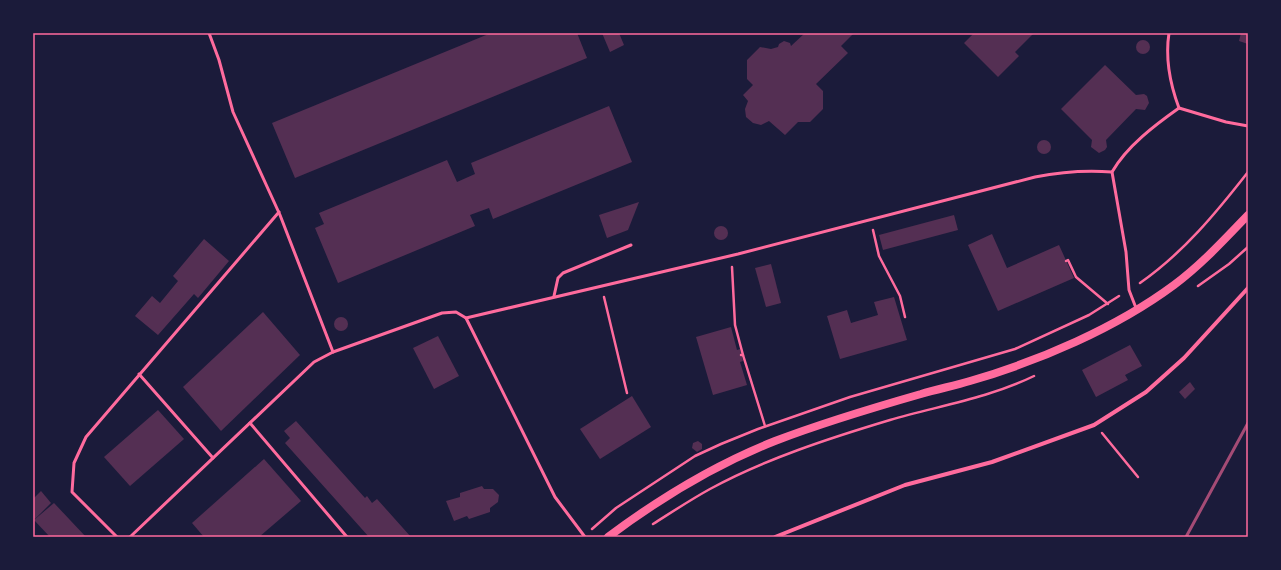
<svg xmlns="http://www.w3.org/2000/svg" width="1281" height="570" font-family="Mulish,sans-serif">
  <rect width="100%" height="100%" fill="#1b1b3a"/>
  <g fill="#542f53">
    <path d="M491 33H577L587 58 295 178 272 123Z"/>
    <path d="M602 33H619L624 45 610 52Z"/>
    <path d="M805 33 853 34 841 46 848 53 816 84 823 91V109L810 122H798L785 135 769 121 761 125 753 123 746 117 745 109 748 101 743 95 753 85 747 79V60L760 47 771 49 778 47 779 44 784 41 790 43 791 46Z"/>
    <path d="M974 33H1034L1015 52 1019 56 998 77 964 43Z"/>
    <path d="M1241 33H1248V44L1239 41Z"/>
    <circle cx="1143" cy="47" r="7"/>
    <path d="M1105 65 1136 95 1144 94 1147 96 1149 103 1145 110 1136 109 1106 140 1107 147 1105 150 1099 153 1091 147 1092 140 1061 109Z"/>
    <path d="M609 106 632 162 493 219 489 208 470 215 475 226 338 283 315 228 324 224 319 213 447 160 457 182 475 174 471 163Z"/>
    <circle cx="1044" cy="147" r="7"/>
    <path d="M639 202 628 230 607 238 599 215Z"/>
    <path d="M954 215 958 230 883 250 879 235Z"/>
    <circle cx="721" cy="233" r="7"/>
    <path d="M992 234 1007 268 1059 245 1074 278 998 311 968 245Z"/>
    <path d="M204 239 229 261 198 298 194 294 158 335 135 316 152 296 160 303 178 281 173 276Z"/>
    <path d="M771 264 781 303 766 307 755 268Z"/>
    <path d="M894 297 907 340 840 359 827 316 847 310 851 323 878 315 874 302Z"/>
    <path d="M263 312 300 355 221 431 183 387Z"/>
    <circle cx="341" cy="324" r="7"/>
    <path d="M731 327 737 350 740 349 743 361 740 362 747 385 713 395 696 337Z"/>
    <path d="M438 336 459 376 434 389 413 348Z"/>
    <path d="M1130 345 1142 366 1125 375 1128 380 1096 397 1082 370Z"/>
    <path d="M1190 382 1195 389 1185 399 1179 392Z"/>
    <path d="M632 396 651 427 600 459 580 429Z"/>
    <path d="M158 410 184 439 130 486 104 457Z"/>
    <path d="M296 421 365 498 367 496 372 503 377 499 411 537H369L285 443 290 438 284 431Z"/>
    <path d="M698 441 702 444V449L697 452 692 448 693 443Z"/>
    <path d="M264 459 301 501 259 537H204L192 523Z"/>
    <path d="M482 486 484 489H493L499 495 498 502 490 508V512L469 519 467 516 454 521 446 501 460 497V493Z"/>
    <path d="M41 491 51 503 35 519 33 517V499Z"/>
    <path d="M54 503 86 537H50L34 520Z"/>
  </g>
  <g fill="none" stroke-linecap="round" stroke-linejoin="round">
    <g stroke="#ff6b9d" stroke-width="2.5">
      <path d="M873 230 879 256 900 296 905 317"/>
      <path d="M1066 261 1068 260 1076 277 1108 304"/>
      <path d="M732 267 735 325 743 355H741"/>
      <path d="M1140 283C1183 253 1216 213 1248 172"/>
      <path d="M1198 286 1229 264 1248 247"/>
      <path d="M604 297 627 393"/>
      <path d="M743 355 765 426"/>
      <path d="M1102 433 1138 477"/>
      <path d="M653 524C672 512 690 500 710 489 765 459 830 438 890 420 938 406 989 398 1034 376"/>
      <path d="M592 529 616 508 695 456 721 444 758 429 850 397 1015 349 1089 315 1119 296"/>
    </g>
    <g stroke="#ff6b9d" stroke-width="3">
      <path d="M209 33 219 60 233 112 280 215 333 352"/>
      <path d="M1169 33C1165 59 1170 84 1179 108"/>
      <path d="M1179 108 1226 122 1248 126"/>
      <path d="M554 296 558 278 563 273 631 245"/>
      <path d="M1136 308 1129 290 1126 252 1112 172C1127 146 1155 125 1179 108"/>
      <path d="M466 318 738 254 1035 177C1060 172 1087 170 1112 172"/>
      <path d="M139 374 213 458"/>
      <path d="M250 423 347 537"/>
      <path d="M117 537 72 492 74 463 86 437 279 212"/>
      <path d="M130 537 314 362 333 352 442 313 456 312 466 318 555 497 585 537"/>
    </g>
    <path stroke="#ff6b9d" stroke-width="4" d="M775 537 905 485 992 462 1094 425 1146 392 1184 358 1248 288"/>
    <path stroke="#ff6b9d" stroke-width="8" d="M608 537C660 498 714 465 775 441 822 423 872 408 921 394 937 389 954 386 970 381 1039 361 1116 328 1174 285 1201 265 1225 239 1248 215"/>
    <path stroke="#a44b75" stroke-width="3" d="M1186 537 1248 423"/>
  </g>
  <rect width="1281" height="570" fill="none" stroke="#1b1b3a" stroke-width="68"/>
  <rect x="34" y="34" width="1213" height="502" fill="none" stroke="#ff6b9d" stroke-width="1.5"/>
</svg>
